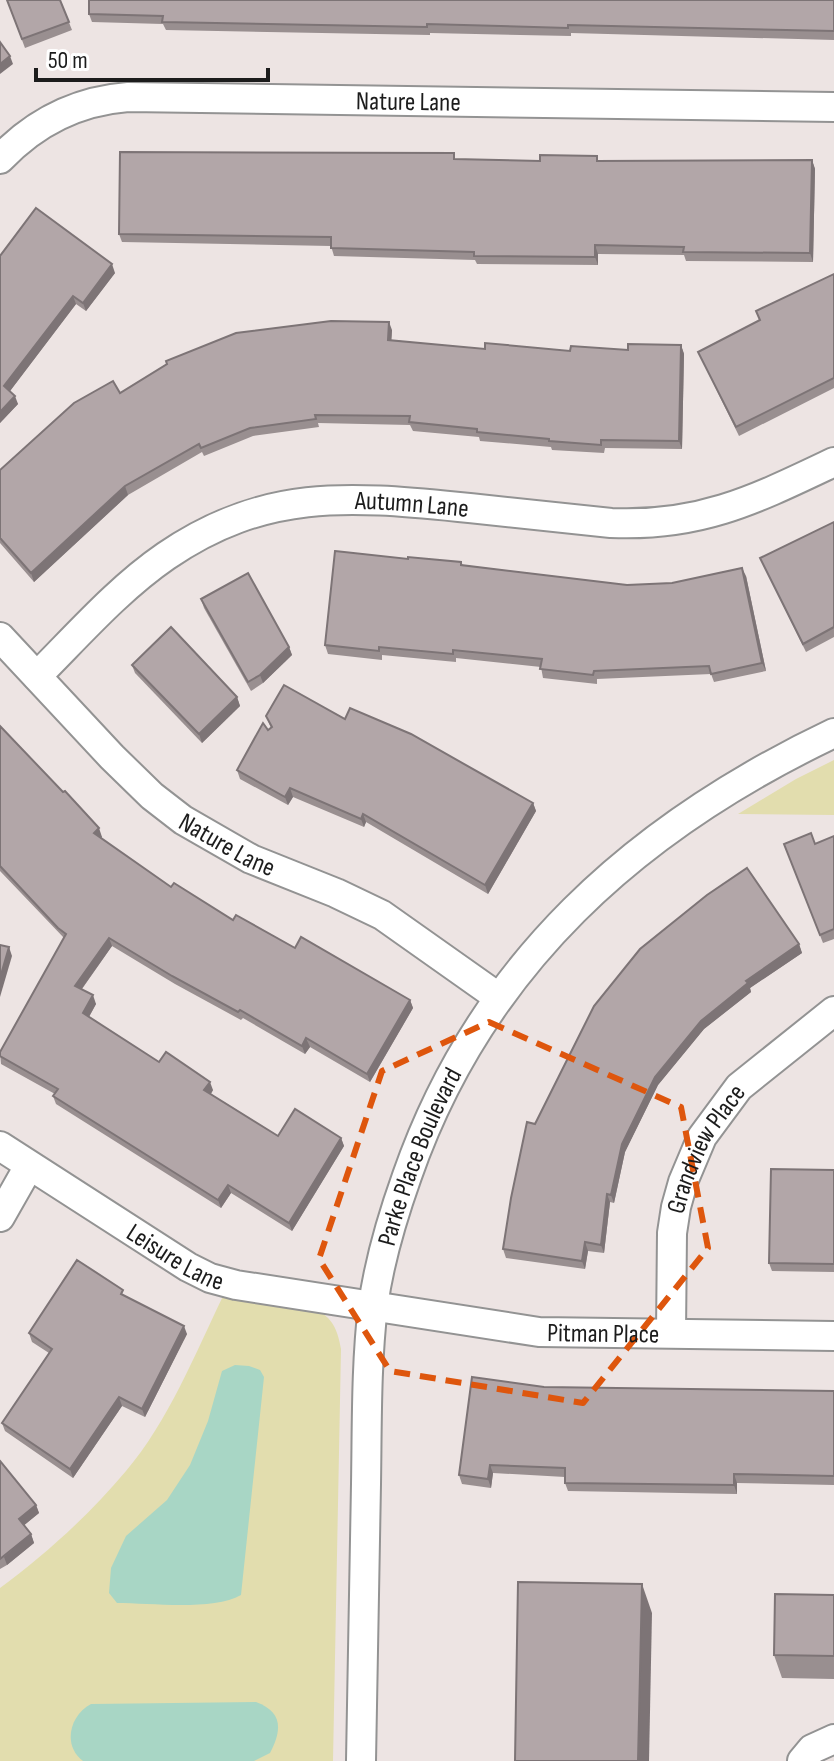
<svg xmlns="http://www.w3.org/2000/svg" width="834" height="1761" font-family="'Sofia Sans Condensed',sans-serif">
  <rect width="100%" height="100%" fill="#ede4e3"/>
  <g fill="#e2ddae">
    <path d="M834 760V815L738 814 796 779Z"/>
    <path d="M224 1294 319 1311C334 1320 338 1332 341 1349L333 1761H0V1588C45 1555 90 1514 126 1471 168 1422 196 1352 224 1294Z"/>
  </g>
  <g fill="#a8d6c5">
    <path d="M235 1365 249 1366 260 1370 264 1377 241 1595C213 1611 151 1603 117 1603L109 1593 111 1568 126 1536 167 1500 190 1465 208 1421 222 1371Z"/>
    <path d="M256 1702C283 1712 282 1730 270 1753L254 1761H83C62 1745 70 1715 91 1704Z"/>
  </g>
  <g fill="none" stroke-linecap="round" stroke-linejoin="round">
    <g stroke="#939393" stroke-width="32">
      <g id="street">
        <path id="s1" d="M0 159C35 122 77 101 128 97L834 107"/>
        <path id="s2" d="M0 637 112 757 152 796 183 820 251 859 336 893 382 915 498 997"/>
        <path id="s3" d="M37 676C78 635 118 589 166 556 264 489 347 496 459 507 510 512 561 518 611 523 701 527 756 499 834 462"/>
        <path id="s4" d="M0 1146 188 1267 210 1278 236 1285 539 1332 834 1336"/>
        <path d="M0 1217 29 1166"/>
        <path id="s5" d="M671 1333 672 1233 676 1207 683 1182 702 1137 739 1087 834 1011"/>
        <path id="s6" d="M361 1761C363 1669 365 1577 366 1484 367 1425 366 1365 373 1306 379 1262 392 1218 407 1176 481 964 636 827 834 733"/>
        <path d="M802 1761 812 1749 834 1739"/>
      </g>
    </g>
    <use href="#street" stroke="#fff" stroke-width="28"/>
  </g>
  <g fill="#998f90">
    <path d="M7 0H60L72 30 25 48Z"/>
    <path d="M834 0V40L571 33V36L430 33V35L166 30 163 24 92 22 89 14Z"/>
    <path d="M456 159 540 161 812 160 815 169 813 262 686 261 684 255 598 254V265L477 264 475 260 334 256 331 246 122 242 119 234Z"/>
    <path d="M0 256 115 273 86 311 76 304 10 391 18 404 0 423Z"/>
    <path d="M834 274V388L739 436 698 352 760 320 756 311Z"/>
    <path d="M392 330 391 340 485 349 570 351 628 350 681 345 684 354 682 449 605 448 604 453 552 450 551 447 480 441 479 437 413 431 410 425 318 423 319 427 253 436 204 456 202 452 128 495 34 582 0 543V470L120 393Z"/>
    <path d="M834 522V637L806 652 760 558Z"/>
    <path d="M408 559 461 562 463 565 627 585 672 583 746 576 766 671 714 682 711 674 597 679V684L543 678 541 667 456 658V662L382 655V660L328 654 325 645Z"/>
    <path d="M201 599 289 647 292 655 263 683 251 691 204 608Z"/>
    <path d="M132 665 237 697 240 706 202 743 135 673Z"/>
    <path d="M266 716 345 719 533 803 536 811 488 894 366 822 364 827 293 797 288 805 240 779 237 770 271 728Z"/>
    <path d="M0 726 102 837 101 838 171 887 233 920 410 1000 413 1008 370 1082 310 1047 305 1054 243 1018 241 1020 175 984 112 946 82 989 96 1004 89 1017 159 1062 213 1090 211 1094 278 1136 341 1138 344 1146 292 1231 231 1193 221 1208 56 1104 53 1096 55 1094 1 1064 0 1052 64 938 0 871Z"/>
    <path d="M834 836V939L823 943 784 844H815Z"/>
    <path d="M799 944 802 953 750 988 751 992 704 1029 658 1085 625 1152 614 1203 610 1202 604 1253 588 1251 585 1269 506 1258 503 1249 535 1124Z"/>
    <path d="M834 1170V1272L772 1271 769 1263Z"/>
    <path d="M126 1296 187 1334 145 1417 122 1406 73 1478 5 1431 2 1423 49 1353 32 1342 29 1333Z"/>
    <path d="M544 1387 834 1391V1485L737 1483V1494L568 1491 565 1483V1477L493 1473 491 1488 462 1484 459 1475Z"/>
    <path d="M0 1461 36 1505 39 1513 24 1525 31 1534 34 1543 7 1565 0 1569Z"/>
    <path d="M834 1595V1679L782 1678 774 1655Z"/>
  </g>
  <g fill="#7d7476">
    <path d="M10 56 13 64 0 74V64Z"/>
    <path d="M812 160 815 169 813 262 810 253Z"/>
    <path d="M595 245 598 254V265L595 257Z"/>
    <path d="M112 264 115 273 86 311 83 303Z"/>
    <path d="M73 296 76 304 7 395 4 386Z"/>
    <path d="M389 322 392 330 391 348 388 340Z"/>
    <path d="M681 345 684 354 682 449 679 441Z"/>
    <path d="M15 396 18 404 0 423V412Z"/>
    <path d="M125 486 128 495 34 582 31 573Z"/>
    <path d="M742 568 746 576 766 671 762 663Z"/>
    <path d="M289 647 292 655 263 683 260 675Z"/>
    <path d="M237 697 240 706 202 743 199 734Z"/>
    <path d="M290 788 293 797 288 805 285 797Z"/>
    <path d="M533 803 536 811 488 894 485 885Z"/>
    <path d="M363 814 366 822 364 827 361 819Z"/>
    <path d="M99 828 102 837 97 841 94 833Z"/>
    <path d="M109 938 112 946 78 994 75 986Z"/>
    <path d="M799 944 802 953 750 988 751 992 704 1029 658 1085 625 1152 614 1203 611 1195 622 1144 655 1077 701 1021 746 981Z"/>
    <path d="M9 947 12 956 0 997V978Z"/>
    <path d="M93 995 96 1004 86 1022 83 1013Z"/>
    <path d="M410 1000 413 1008 370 1082 367 1074Z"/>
    <path d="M306 1038 310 1047 305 1054 302 1046Z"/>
    <path d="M210 1082 213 1090 208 1098 204 1090Z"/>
    <path d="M341 1138 344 1146 292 1231 289 1223Z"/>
    <path d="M228 1185 231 1193 221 1208 218 1200Z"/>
    <path d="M607 1194 610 1202 604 1253 601 1245Z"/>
    <path d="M585 1242 588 1251 585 1269 582 1261Z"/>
    <path d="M184 1326 187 1334 145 1417 142 1409Z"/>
    <path d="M119 1397 122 1406 73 1478 70 1469Z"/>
    <path d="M490 1465 493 1473 491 1488 488 1479Z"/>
    <path d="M734 1474 737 1483V1494L734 1485Z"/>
    <path d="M36 1505 39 1513 22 1527 19 1519Z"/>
    <path d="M31 1534 34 1543 7 1565 4 1557Z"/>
    <path d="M642 1584 652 1613 649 1761H638Z"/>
  </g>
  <g fill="#b2a6a8" stroke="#7d7476" stroke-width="2">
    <path d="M7 0H60L69 22 22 39Z"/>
    <path d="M89 0H834V31L568 25V28L427 24V27L162 22 163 16 89 14Z"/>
    <path d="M0 42 10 56 0 64Z"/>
    <path d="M120 152 454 153V159L540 161V155L597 156V161L812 160 810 253 683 252 684 247 595 245V257L474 256V252L331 248V237L119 234Z"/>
    <path d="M36 208 112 264 83 303 73 296 4 386 15 396 0 412V256Z"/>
    <path d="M834 274V378L736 427 698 352 760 320 756 311Z"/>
    <path d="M331 321 389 322 388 340 485 349V343L570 351 571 346 628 350V344L681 345 679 441 601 440V445L549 441V439L477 432V429L409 422 410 416 315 415 316 419 250 428 201 448 199 444 125 486 31 573 0 538V470L74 403 113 381 120 393 167 364 166 361 236 333Z"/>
    <path d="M834 522V627L803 644 760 558Z"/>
    <path d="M335 551 408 559V557L461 562V565L627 585 672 583 742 568 762 663 711 674 709 666 594 671 593 675 540 669 542 659 453 650V654L379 647V651L325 645Z"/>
    <path d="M248 573 289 647 260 675 248 682 201 599Z"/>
    <path d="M171 627 237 697 199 734 132 665Z"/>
    <path d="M284 685 345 719 350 708 411 734 533 803 485 885 363 814 361 819 290 788 285 797 237 770 263 723 268 730 272 727 266 716Z"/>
    <path d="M0 726 63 792 65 791 99 828 94 833 171 887 174 883 233 920 236 915 295 948 301 937 410 1000 367 1074 306 1038 302 1046 240 1010 238 1012 172 976 109 938 75 986 93 995 83 1013 159 1062 166 1052 210 1082 204 1090 278 1136 295 1109 341 1138 289 1223 228 1185 218 1200 53 1096 58 1089 0 1056V1052L66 934 58 928 0 866Z"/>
    <path d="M811 833 815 844 834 836V929L820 935 784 844Z"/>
    <path d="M747 868 799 944 746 981 748 983 701 1021 655 1077 622 1144 611 1195 607 1194 601 1245 585 1242 582 1261 503 1249 511 1198 527 1122 535 1124 594 1006 640 949 707 895Z"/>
    <path d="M0 945 9 947 0 978Z"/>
    <path d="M771 1169 834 1170V1264L769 1263Z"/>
    <path d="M77 1260 123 1290 121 1294 184 1326 142 1409 119 1397 70 1469 2 1423 52 1349 29 1333Z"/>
    <path d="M472 1377 544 1387 834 1391V1476L734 1474V1485L565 1483V1468L490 1465 488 1479 459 1475Z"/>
    <path d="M0 1461 36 1505 19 1519 31 1534 0 1559Z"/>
    <path d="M518 1582 642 1584 638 1761H515Z"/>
    <path d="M775 1594 834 1595V1656L774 1655Z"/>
  </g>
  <path fill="none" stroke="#de560d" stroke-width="6" stroke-dasharray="16 10" stroke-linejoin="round" d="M489 1022 681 1107 708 1248 583 1403 390 1371 319 1259 382 1071Z"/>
  <g text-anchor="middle" stroke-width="6" stroke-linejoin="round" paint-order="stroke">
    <g font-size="26" fill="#1c1c1c" stroke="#fff">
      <text dy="9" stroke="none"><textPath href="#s1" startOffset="426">Nature Lane</textPath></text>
      <text dy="9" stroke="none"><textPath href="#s3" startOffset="434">Autumn Lane</textPath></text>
      <text dy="9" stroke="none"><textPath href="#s2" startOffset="310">Nature Lane</textPath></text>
      <text dy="9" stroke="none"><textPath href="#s5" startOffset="192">Grandview Place</textPath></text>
      <text dy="9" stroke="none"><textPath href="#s6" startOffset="612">Parke Place Boulevard</textPath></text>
      <text dy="9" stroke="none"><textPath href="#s4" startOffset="208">Leisure Lane</textPath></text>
      <text dy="9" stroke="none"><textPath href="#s4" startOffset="646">Pitman Place</textPath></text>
    </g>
  </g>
  <path d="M36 68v12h232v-12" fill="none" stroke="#1c1c1c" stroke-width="4"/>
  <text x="48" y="68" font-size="24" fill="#1c1c1c" stroke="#ffffff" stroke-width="6" paint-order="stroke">50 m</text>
</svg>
